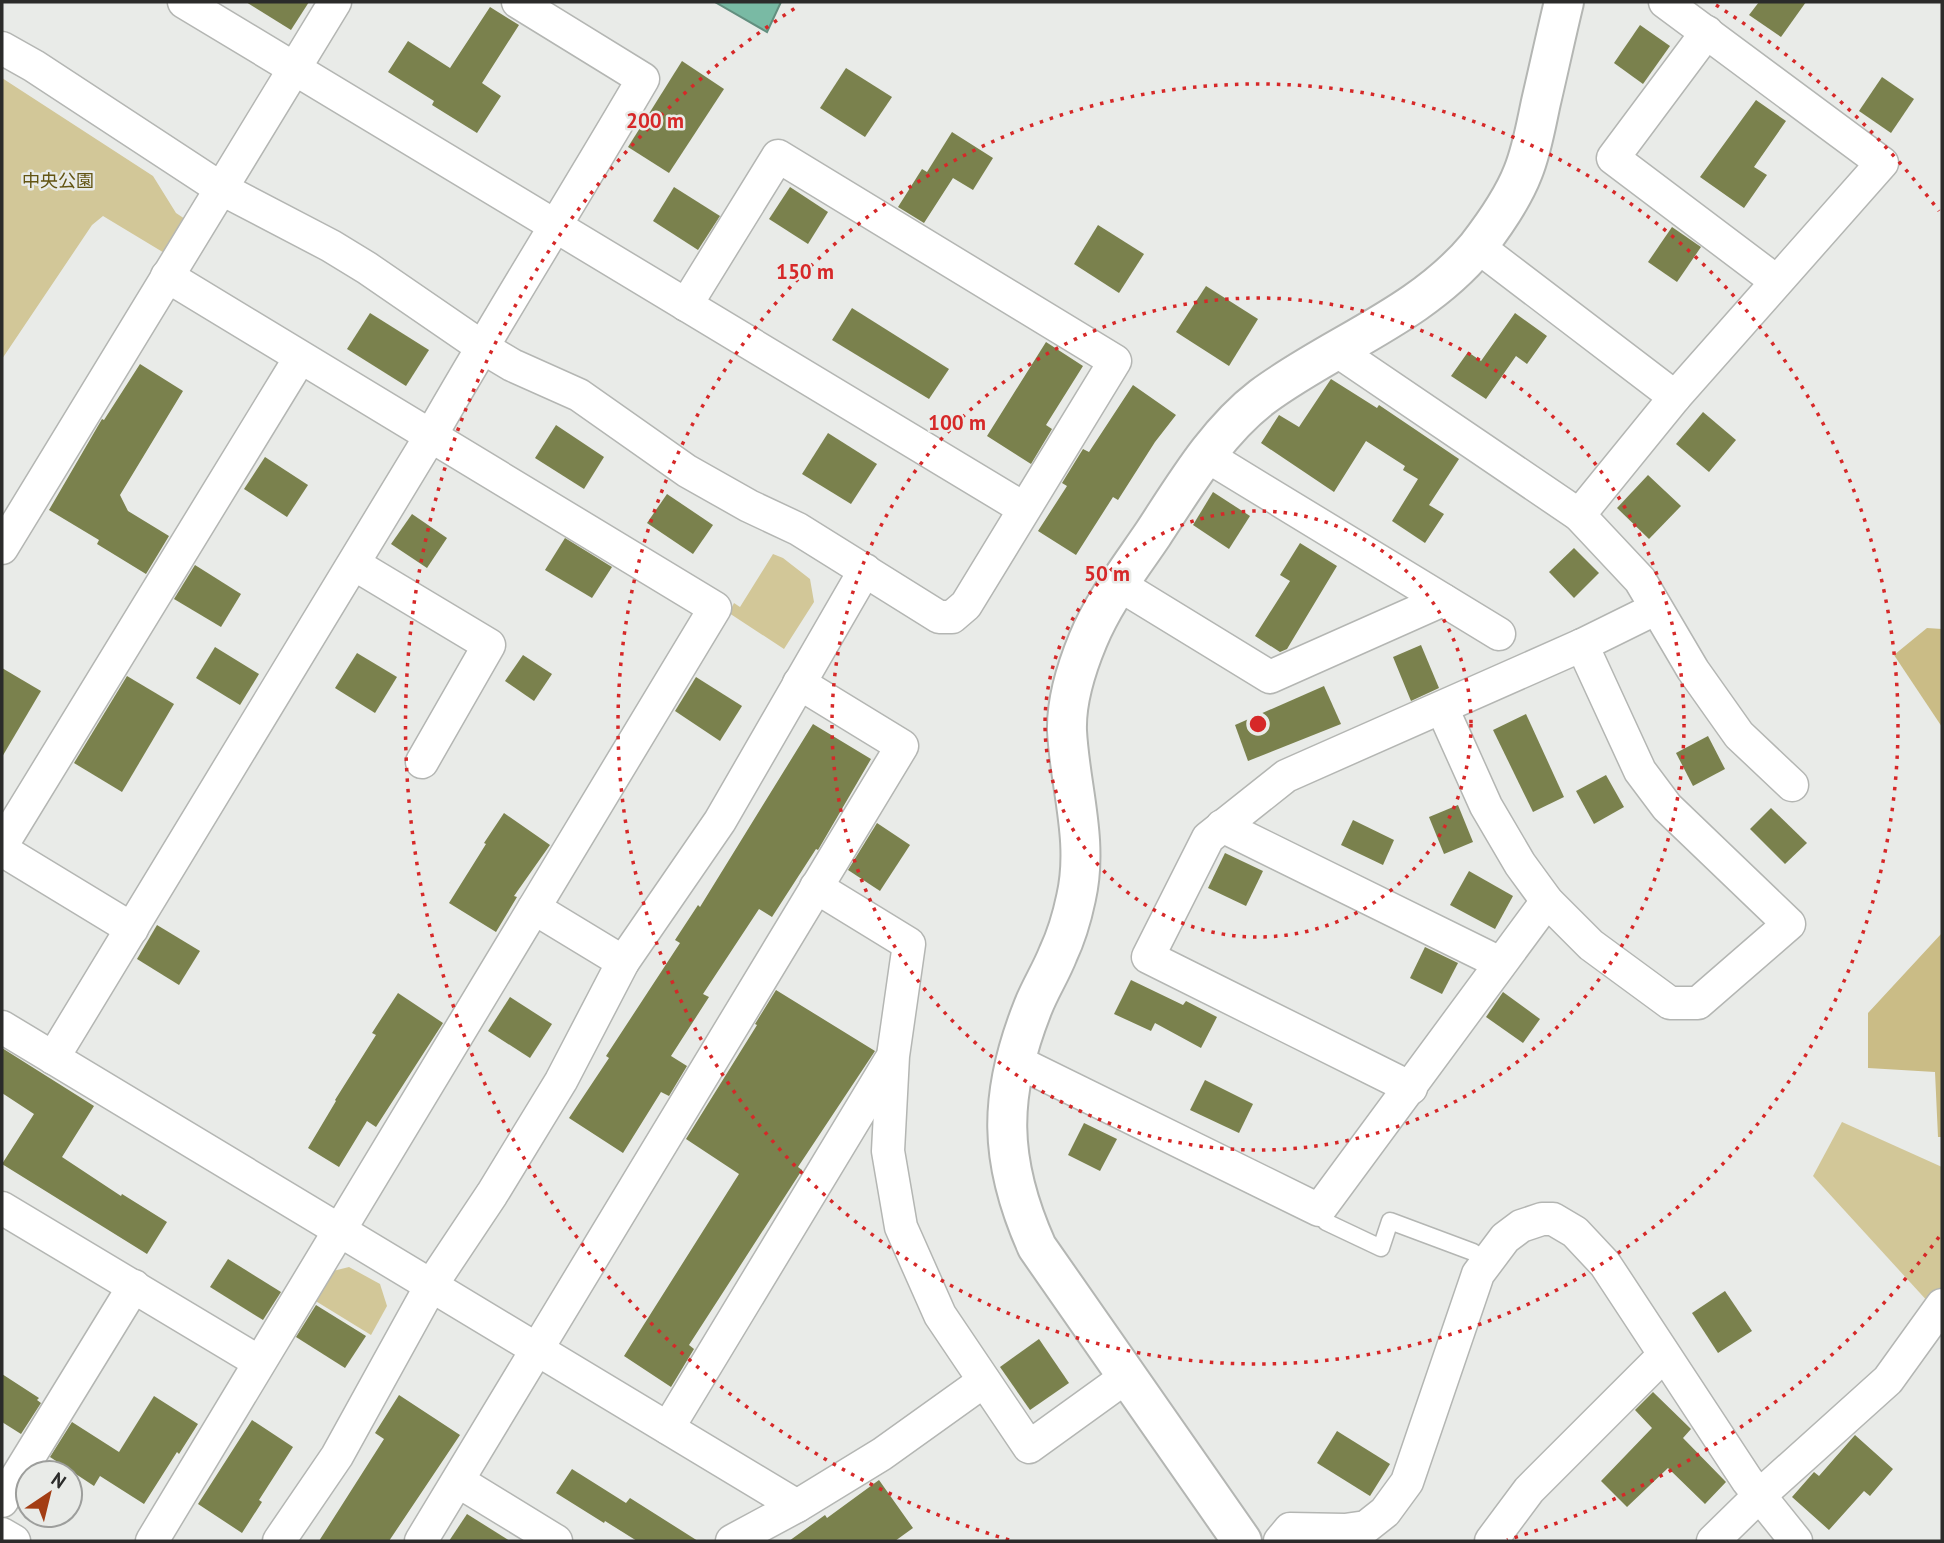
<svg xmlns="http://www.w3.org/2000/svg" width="1944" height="1543" font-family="'PT Sans','Noto Sans JP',sans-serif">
  <rect width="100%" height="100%" fill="#e9ebe8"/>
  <g fill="#d2c798">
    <path d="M2 78 153 176 176 213 188 221 166 254 103 216 92 225 2 359Z"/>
    <path d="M773 554 783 558 810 579 814 602 784 649 729 613 734 603 740 607Z"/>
    <path d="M1842 1122 1942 1167V1287L1930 1304 1813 1176Z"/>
    <path d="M349 1267 380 1284 387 1306 371 1335 314 1300 329 1272Z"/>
  </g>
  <g fill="#cabc86">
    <path d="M1927 628 1942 629V727L1894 655Z"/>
    <path d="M1942 933V1137H1938L1935 1072 1868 1068V1013Z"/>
  </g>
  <path fill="#79baa4" stroke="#628f7f" stroke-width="2" d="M715 2H781L767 32Z"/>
  <g fill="#7a814d">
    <path d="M246 2H309L291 30Z"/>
    <path d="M1759 2H1806L1781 37 1749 15Z"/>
    <path d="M490 7 519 25 482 83 501 96 477 133 432 105 434 101 388 72 408 41 450 68Z"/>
    <path d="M1640 25 1670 46 1643 84 1614 63Z"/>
    <path d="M682 61 724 89 669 173 628 147Z"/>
    <path d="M846 68 892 97 865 137 820 108Z"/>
    <path d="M1882 77 1914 99 1891 133 1859 111Z"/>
    <path d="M1756 100 1786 121 1754 167 1767 175 1744 208 1700 177Z"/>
    <path d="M952 132 993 158 973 190 953 178 924 223 898 207 922 169 927 172Z"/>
    <path d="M674 187 720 216 698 250 653 221Z"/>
    <path d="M790 187 828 212 808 244 769 219Z"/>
    <path d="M1098 225 1144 254 1119 293 1074 264Z"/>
    <path d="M1672 227 1701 247 1677 282 1648 262Z"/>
    <path d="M1206 286 1258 319 1229 366 1176 332Z"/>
    <path d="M852 308 949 369 929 399 832 340Z"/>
    <path d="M370 313 429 350 406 386 347 349Z"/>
    <path d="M1515 313 1547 336 1527 364 1516 356 1486 399 1451 376 1468 352 1481 361Z"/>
    <path d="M1046 342 1083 366 1046 425 1052 429 1031 464 987 436Z"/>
    <path d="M140 364 183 391 120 495 128 511 169 536 146 574 97 544 99 540 49 510 102 419 104 420Z"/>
    <path d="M1331 379 1377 408 1379 405 1459 459 1429 505 1444 514 1425 543 1392 521 1418 479 1403 470 1405 466 1366 441 1334 492 1261 443 1279 415 1299 427Z"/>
    <path d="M1133 385 1176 415 1155 442 1118 500 1113 497 1076 555 1038 531 1067 486 1062 483 1083 449 1089 452Z"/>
    <path d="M1703 412 1736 440 1709 472 1676 444Z"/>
    <path d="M556 425 604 457 584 489 535 458Z"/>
    <path d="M828 433 877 464 851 504 802 474Z"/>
    <path d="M265 457 308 485 287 517 244 489Z"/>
    <path d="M1648 475 1681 506 1649 539 1617 508Z"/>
    <path d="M1213 492 1250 516 1229 549 1193 525Z"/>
    <path d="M667 494 713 525 693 554 647 523Z"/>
    <path d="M412 514 447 538 427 568 391 544Z"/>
    <path d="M565 538 612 567 592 598 545 570Z"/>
    <path d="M1300 543 1337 566 1287 649 1280 652 1255 636 1290 581 1280 575Z"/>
    <path d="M1574 548 1599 573 1574 598 1549 572Z"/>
    <path d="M195 565 241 594 221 627 174 599Z"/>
    <path d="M1421 645 1439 688 1411 701 1393 657Z"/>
    <path d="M215 647 259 674 240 705 196 678Z"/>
    <path d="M357 653 397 677 375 713 335 688Z"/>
    <path d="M523 655 552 674 534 701 505 681Z"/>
    <path d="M2 668 41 691 2 757Z"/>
    <path d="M127 676 174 704 122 792 74 763Z"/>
    <path d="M696 677 742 706 720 741 675 711Z"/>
    <path d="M1324 686 1341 724 1248 761 1235 725Z"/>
    <path d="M1526 714 1564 797 1533 812 1493 730Z"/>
    <path d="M813 724 871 759 818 850 816 849 772 917 759 909 703 994 709 997 671 1056 687 1066 669 1096 661 1092 623 1153 569 1118 609 1058 606 1056 680 943 675 940 698 905 700 907Z"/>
    <path d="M1708 736 1725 769 1693 786 1676 753Z"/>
    <path d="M1606 775 1624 807 1594 824 1576 791Z"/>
    <path d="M1458 805 1473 842 1444 854 1429 817Z"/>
    <path d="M1771 808 1807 843 1785 864 1750 829Z"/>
    <path d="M504 813 550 845 514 896 517 897 496 932 449 903 486 844 484 843Z"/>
    <path d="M1353 820 1394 840 1383 865 1341 845Z"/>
    <path d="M877 823 910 845 880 891 848 870Z"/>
    <path d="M1225 853 1263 871 1246 906 1208 888Z"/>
    <path d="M1469 871 1513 896 1495 929 1450 905Z"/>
    <path d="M157 925 200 951 179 985 137 959Z"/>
    <path d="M1425 947 1458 963 1442 994 1410 978Z"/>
    <path d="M1131 980 1183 1005 1186 1001 1217 1017 1201 1048 1155 1023 1151 1031 1114 1014Z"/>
    <path d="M776 990 875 1051 798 1167 802 1170 689 1345 694 1349 671 1387 624 1356 739 1174 686 1139 757 1025 755 1024Z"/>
    <path d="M1503 992 1540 1019 1523 1043 1486 1017Z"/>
    <path d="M398 993 443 1023 376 1127 367 1121 339 1167 308 1148 336 1101 335 1100 376 1035 372 1033Z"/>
    <path d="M510 997 552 1024 530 1058 488 1031Z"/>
    <path d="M2 1048 94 1106 62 1157 121 1196 122 1194 167 1222 147 1254 2 1164 34 1114 2 1093Z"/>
    <path d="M1205 1080 1253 1104 1239 1133 1190 1110Z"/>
    <path d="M1084 1123 1117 1139 1100 1171 1068 1155Z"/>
    <path d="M228 1259 281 1292 263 1320 210 1287Z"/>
    <path d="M1725 1291 1752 1331 1718 1353 1692 1313Z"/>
    <path d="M316 1305 366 1336 345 1368 296 1337Z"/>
    <path d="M1039 1339 1069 1383 1030 1410 1000 1367Z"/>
    <path d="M2 1374 39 1398 37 1400 41 1403 21 1434 2 1422Z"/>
    <path d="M1653 1392 1691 1429 1683 1438 1726 1482 1705 1504 1668 1468 1627 1507 1601 1481 1652 1428 1635 1410Z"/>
    <path d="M399 1395 460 1435 389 1541H319L384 1439 375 1433Z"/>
    <path d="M154 1396 198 1424 179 1454 177 1452 144 1504 100 1476 94 1486 50 1457 72 1422 119 1452Z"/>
    <path d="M252 1420 293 1447 259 1500 262 1502 242 1533 198 1504Z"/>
    <path d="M1337 1431 1390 1464 1370 1496 1317 1463Z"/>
    <path d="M1855 1435 1893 1469 1870 1496 1864 1491 1829 1530 1792 1497 1814 1472 1819 1476Z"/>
    <path d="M572 1469 626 1503 630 1498 698 1541H637L605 1521 604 1523 556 1493Z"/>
    <path d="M879 1480 913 1528 895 1541H789L825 1515 827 1518Z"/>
    <path d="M467 1514 510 1541H449Z"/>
  </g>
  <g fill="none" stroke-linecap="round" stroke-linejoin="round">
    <g stroke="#b4b6b3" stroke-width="19">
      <path id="lane" d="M1319 1210 1326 1222 1381 1248 1390 1221 1473 1252 1486 1261"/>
    </g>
    <g stroke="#b4b6b3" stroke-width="35">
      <g id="street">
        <path d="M184 2 1023 508"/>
        <path d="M1707 32 1613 158 1776 281"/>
        <path d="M2 48 34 66 220 188 331 246 367 268 482 347 512 365 579 395 687 471 749 506 798 529 939 617H952L966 605 1115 361 778 156 686 305"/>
        <path d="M1477 246 1675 397"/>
        <path d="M1336 350 1579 515 1640 580 1693 670 1739 735 1792 785"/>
        <path d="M1207 456 1499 634"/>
        <path d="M1579 515 1675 397 1882 163 1665 2"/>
        <path d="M2 548 335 2"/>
        <path d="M354 564 489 645 422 762"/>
        <path d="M1118 584 1270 677 1443 600"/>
        <path d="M1442 708 1486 806 1520 864 1547 901 1591 945 1670 1003H1698L1789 924 1667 807 1640 771 1582 645"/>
        <path d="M1222 826 1500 963"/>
        <path d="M2 845 300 358"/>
        <path d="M2 850 132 929"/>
        <path d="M816 887 909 944 893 1056 888 1151 901 1227 940 1315 1029 1447 1126 1377"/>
        <path d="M534 908 623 962"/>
        <path d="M2 1027 797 1506 732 1541"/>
        <path d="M53 1058 430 437C499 316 573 199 643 79L518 2"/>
        <path d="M1016 1061 1319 1210 1547 901"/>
        <path d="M1411 1088 1148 957 1208 838 1286 776 1582 645 1655 609"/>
        <path d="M2 1208 259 1362"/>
        <path d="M668 1428 890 1061"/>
        <path d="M458 1481 556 1541"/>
        <path d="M2 1501 134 1286"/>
        <path d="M797 1506 882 1454 984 1381"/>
        <path d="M2 1534 14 1541"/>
        <path d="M152 1541 715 608 167 276"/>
        <path d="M279 1541 337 1456 432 1284 492 1194 561 1081 623 962 720 821 865 570"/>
        <path d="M421 1541 902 746 799 683"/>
        <path d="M1280 1541 1290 1529 1345 1530 1366 1527 1385 1512 1407 1482 1478 1274 1505 1238 1521 1226 1542 1219H1553L1575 1232 1605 1264 1747 1480 1796 1541"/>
        <path d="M1491 1541 1529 1490 1664 1355"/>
        <path d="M1713 1541 1759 1496 1888 1380 1942 1305"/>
      </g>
    </g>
    <g stroke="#b4b6b3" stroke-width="42">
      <path id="secondary" d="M1242 1541 1037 1247C998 1160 998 1095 1033 1007 1040 989 1051 972 1058 954 1066 937 1072 917 1076 898 1089 841 1070 788 1067 731 1066 700 1076 669 1088 640 1104 601 1130 568 1153 534 1184 487 1216 432 1262 397 1332 345 1420 316 1477 247 1494 225 1513 198 1523 172 1532 150 1536 125 1541 102 1549 68 1556 35 1564 2"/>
    </g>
    <use href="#lane" stroke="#fff" stroke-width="16"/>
    <use href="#street" stroke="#fff" stroke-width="32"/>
    <use href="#secondary" stroke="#fff" stroke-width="38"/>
  </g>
  <g fill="none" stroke="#d62828" stroke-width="3.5" stroke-dasharray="3.5 7">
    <circle cx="1258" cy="724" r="213"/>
    <circle cx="1258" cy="724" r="426"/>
    <circle cx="1258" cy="724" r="640"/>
    <path d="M1939 1237A853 853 0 0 1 1507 1540M1009 1540A853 853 0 0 1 800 5M1716 5A853 853 0 0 1 1939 211"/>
  </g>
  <g text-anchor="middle" stroke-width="5" stroke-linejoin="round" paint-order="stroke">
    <g font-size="18" fill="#625413" stroke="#e9ebe8">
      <text x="58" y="187">中央公園</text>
    </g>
  </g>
  <circle cx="1258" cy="724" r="10" fill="#d62828" stroke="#e9ebe8" stroke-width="3.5"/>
  <g font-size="21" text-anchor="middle" font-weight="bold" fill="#d62828" stroke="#e9ebe8" stroke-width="5" stroke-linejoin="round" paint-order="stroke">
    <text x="655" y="128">200 m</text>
    <text x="805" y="279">150 m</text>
    <text x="957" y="430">100 m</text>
    <text x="1107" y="581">50 m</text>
  </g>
  <rect width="1944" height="1543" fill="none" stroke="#2b2b2a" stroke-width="7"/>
  <g transform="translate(49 1494) rotate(35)"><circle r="33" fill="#e9ebe8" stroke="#9d9e9c" stroke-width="2"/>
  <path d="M0-5L12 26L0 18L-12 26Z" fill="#a33d14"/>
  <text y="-10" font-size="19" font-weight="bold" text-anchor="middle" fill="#2b2b2a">N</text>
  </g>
</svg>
